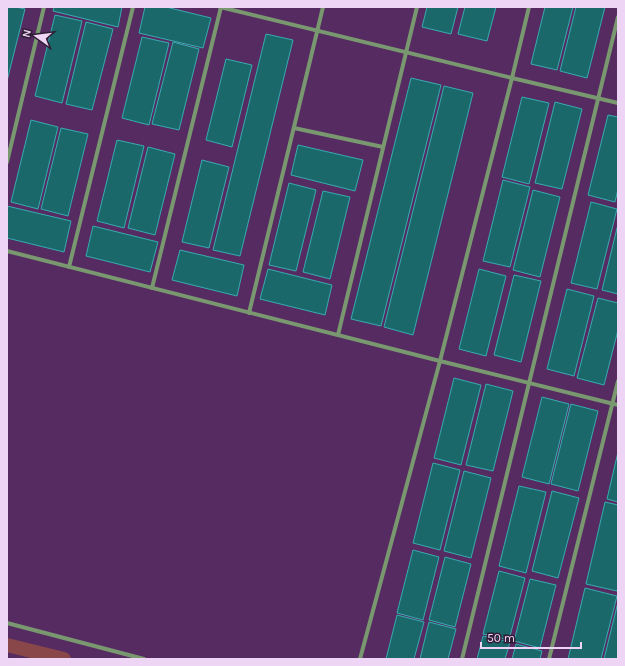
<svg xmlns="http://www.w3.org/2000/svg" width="625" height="666" font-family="Karla,sans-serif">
  <rect width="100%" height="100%" fill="#552b61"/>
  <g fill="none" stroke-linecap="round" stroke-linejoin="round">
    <path stroke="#89474a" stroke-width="14" d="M7 645 64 659"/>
  </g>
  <g fill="#1b686b" stroke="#38acb0">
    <path d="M7 7H16L25 9 7 81Z"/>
    <path d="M54 7H122L118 27 53 11Z"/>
    <path d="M145 7H166L211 18 203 48 139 33Z"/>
    <path d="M427 7H458L451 34 422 27Z"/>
    <path d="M465 7H496L487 41 458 34Z"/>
    <path d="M545 7H573L557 70 531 64Z"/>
    <path d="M576 7H605L587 78 560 71Z"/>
    <path d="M55 15 82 21 62 103 35 96Z"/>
    <path d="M86 22 113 29 92 110 66 104Z"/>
    <path d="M266 34 293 40 240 256 213 250Z"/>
    <path d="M142 37 169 43 149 125 122 118Z"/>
    <path d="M173 42 199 49 179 130 152 124Z"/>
    <path d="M226 59 252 65 232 147 206 140Z"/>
    <path d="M411 78 441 85 381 326 351 319Z"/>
    <path d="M444 86 473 93 413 335 384 327Z"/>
    <path d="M522 97 549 103 529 184 502 177Z"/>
    <path d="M555 102 582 109 562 189 535 183Z"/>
    <path d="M608 115 618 117V189L615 202 588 195Z"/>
    <path d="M31 120 58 127 38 209 11 202Z"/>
    <path d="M61 128 88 134 68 216 41 209Z"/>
    <path d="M117 140 144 146 124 228 97 221Z"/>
    <path d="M298 145 363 160 355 191 291 175Z"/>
    <path d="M148 147 175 154 155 235 128 228Z"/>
    <path d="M202 160 229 167 209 248 182 242Z"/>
    <path d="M503 180 530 187 510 267 483 261Z"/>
    <path d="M289 183 316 190 296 271 269 265Z"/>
    <path d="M533 190 560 197 540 277 513 270Z"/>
    <path d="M323 191 350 197 330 279 303 272Z"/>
    <path d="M591 202 617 209 597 289 571 283Z"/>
    <path d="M7 206 71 221 64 252 7 238Z"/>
    <path d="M618 224V294L602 290Z"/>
    <path d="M93 226 158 242 150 272 86 256Z"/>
    <path d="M180 250 244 265 237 296 172 280Z"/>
    <path d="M268 269 332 285 325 315 260 299Z"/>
    <path d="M479 269 506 276 486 356 459 349Z"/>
    <path d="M514 275 541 281 521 362 494 355Z"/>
    <path d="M567 289 594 296 574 376 547 369Z"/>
    <path d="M598 298 618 303V330L604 385 577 378Z"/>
    <path d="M454 378 481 385 461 465 434 458Z"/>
    <path d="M486 384 513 391 493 471 466 465Z"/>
    <path d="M542 397 569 404 549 484 522 477Z"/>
    <path d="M571 404 598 411 578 491 551 484Z"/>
    <path d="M618 452V502L607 499Z"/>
    <path d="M433 463 460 470 440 550 413 543Z"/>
    <path d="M464 471 491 478 471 558 444 551Z"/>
    <path d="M519 486 546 492 526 573 499 566Z"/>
    <path d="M552 491 579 498 558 578 532 571Z"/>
    <path d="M605 502 618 505V588L617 591 586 584Z"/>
    <path d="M413 550 439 557 423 620 397 613Z"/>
    <path d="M445 557 471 564 455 627 429 620Z"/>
    <path d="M499 571 525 578 509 640 483 634Z"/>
    <path d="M530 579 556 585 540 648 514 641Z"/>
    <path d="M585 588 617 596 601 659H568Z"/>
    <path d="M618 602V659H604Z"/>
    <path d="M397 615 424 622 414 659H386Z"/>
    <path d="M429 622 456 629 448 659H420Z"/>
    <path d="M483 636 510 642 505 659H477Z"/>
    <path d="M516 644 542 651 540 659H512Z"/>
  </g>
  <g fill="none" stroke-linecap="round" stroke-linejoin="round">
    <g stroke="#799870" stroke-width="4">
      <path d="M220 7 512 78 618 103"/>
      <path d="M294 128 383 147"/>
      <path d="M7 162 44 7"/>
      <path d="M7 251 440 361 618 405"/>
      <path d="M69 267 133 7"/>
      <path d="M152 288 221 7"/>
      <path d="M249 313 323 7"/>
      <path d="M338 335 417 7"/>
      <path d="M7 623 144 659"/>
      <path d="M360 659 440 361 512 78 529 7"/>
      <path d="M462 659 618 17"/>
      <path d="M549 659 618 381"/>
    </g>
  </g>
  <rect width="625" height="666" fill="none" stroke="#eed5f5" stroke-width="16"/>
  <g transform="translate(36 36) rotate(284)" stroke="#301d35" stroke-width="3" paint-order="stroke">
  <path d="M0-3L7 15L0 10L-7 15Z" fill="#eed5f5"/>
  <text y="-6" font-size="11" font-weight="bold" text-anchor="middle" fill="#eed5f5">N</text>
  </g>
  <path d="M481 642v6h100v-6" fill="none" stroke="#eed5f5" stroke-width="2"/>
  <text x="487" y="642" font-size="12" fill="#eed5f5" stroke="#301d35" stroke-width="3" paint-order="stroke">50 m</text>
</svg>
